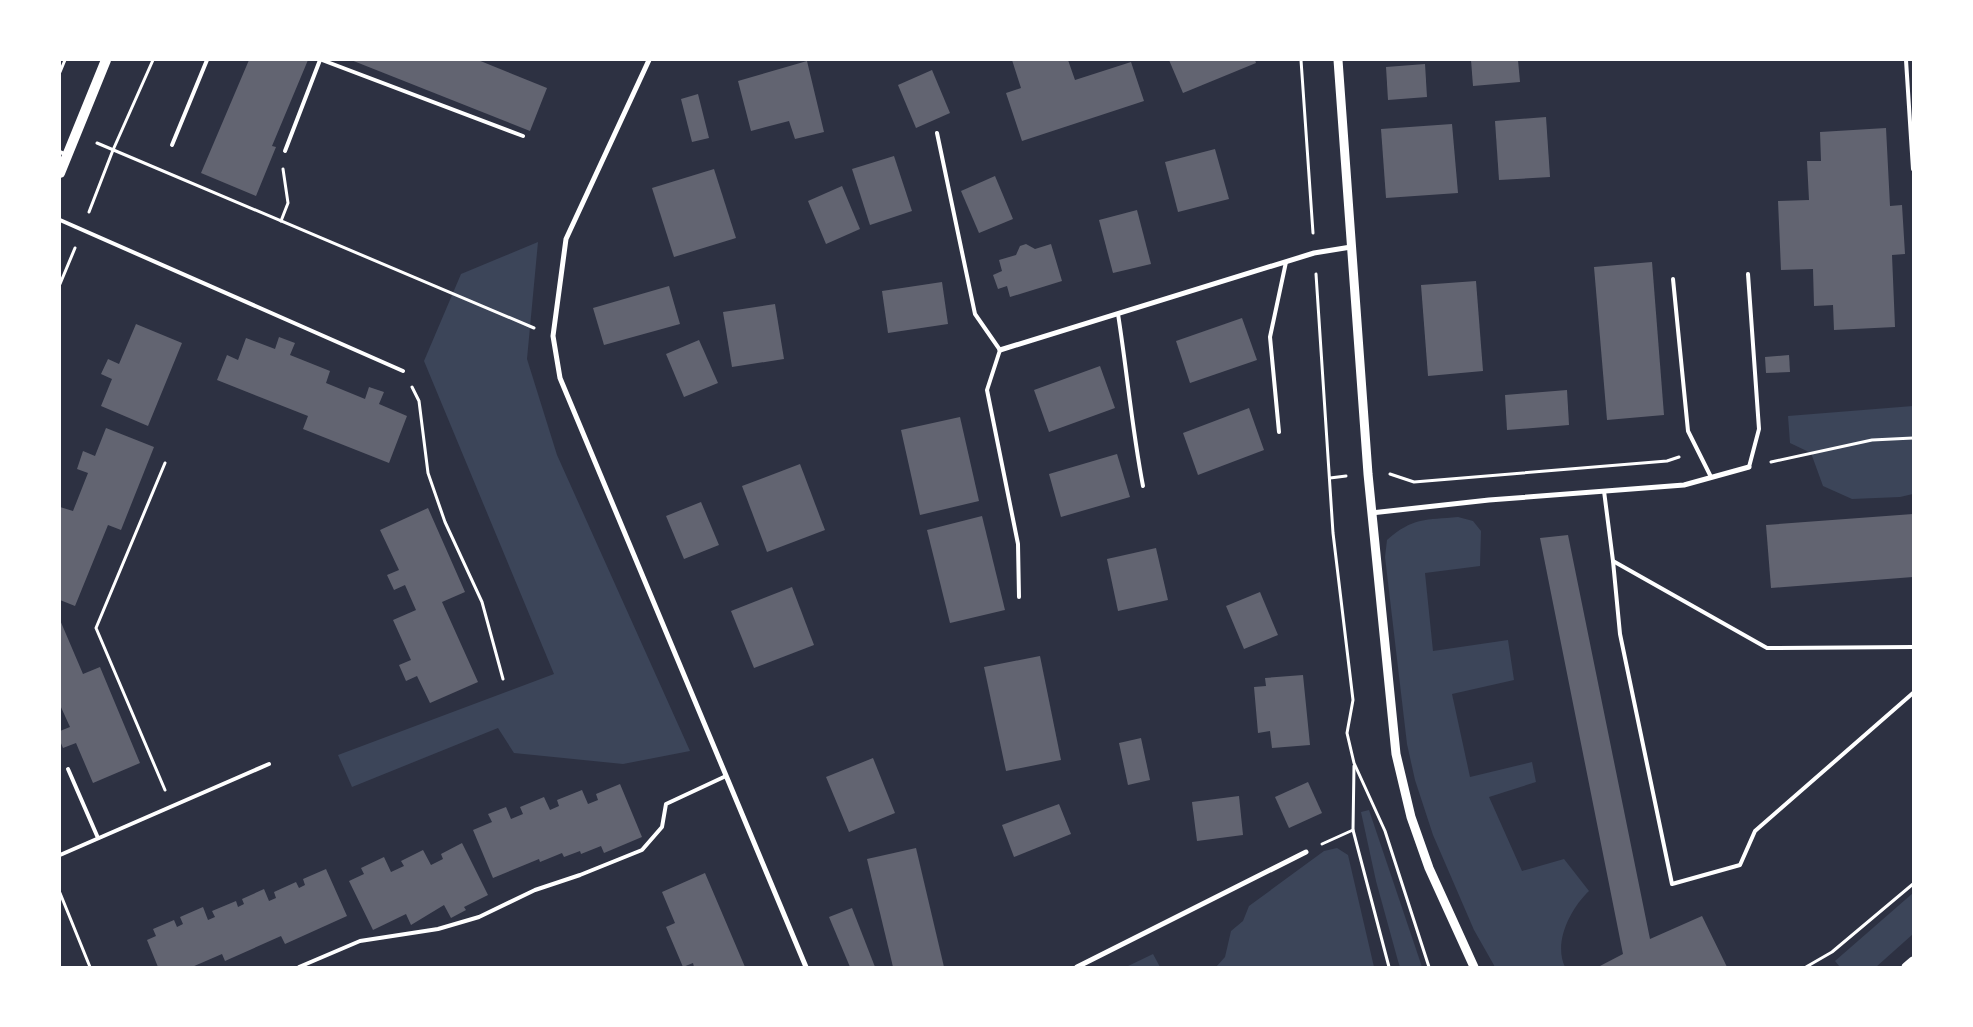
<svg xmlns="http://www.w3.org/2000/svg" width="1973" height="1027" font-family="'Golos Text',sans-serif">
  <rect width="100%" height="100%" fill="#2d3142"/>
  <g fill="#3c4559">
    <path d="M538 242 527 359 557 455 690 751 623 764 514 753 498 728 352 787 338 755 554 674 424 361 461 274Z"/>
    <path d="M1913 406V494L1900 497 1852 499 1823 486 1811 453 1790 443 1788 416Z"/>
    <path d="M1458 517 1473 521 1481 531 1480 566 1425 573 1433 651 1508 640 1514 680 1452 694 1470 777 1532 762 1536 782 1489 797 1522 871 1564 859 1589 891C1571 908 1553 942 1565 967H1495L1474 930 1433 835 1415 780 1407 744 1385 557 1387 540C1413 517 1426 520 1458 517Z"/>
    <path d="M1369 810 1422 967H1400L1398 961 1376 881 1361 812Z"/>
    <path d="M1337 848 1348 855 1374 967H1216L1225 957 1231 931 1243 921 1249 906 1324 851Z"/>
    <path d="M1913 893V934L1876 967H1840L1835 961Z"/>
    <path d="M1153 954 1160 967H1126Z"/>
  </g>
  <g fill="#626471">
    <path d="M249 60H308L272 146 276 147 256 196 201 173Z"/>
    <path d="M351 60H478L547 88 530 131Z"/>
    <path d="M1012 60H1068L1075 80 1131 62 1144 101 1022 141 1006 93 1021 88Z"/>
    <path d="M1169 60H1255L1256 63 1183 93Z"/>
    <path d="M1471 60H1518L1520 82 1473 86Z"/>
    <path d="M807 61 824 132 795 139 789 121 751 131 738 81Z"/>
    <path d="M1425 64 1427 97 1388 100 1386 67Z"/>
    <path d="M932 70 950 113 916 128 898 85Z"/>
    <path d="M698 94 709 138 692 142 681 99Z"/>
    <path d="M1546 117 1550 177 1499 180 1495 121Z"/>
    <path d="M1452 124 1458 193 1386 198 1381 129Z"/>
    <path d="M1886 128 1890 206 1902 205 1905 254 1892 255 1895 327 1834 330 1833 305 1814 306 1813 269 1781 270 1778 201 1809 200 1807 161H1821L1820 132Z"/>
    <path d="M1215 149 1229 199 1178 212 1165 162Z"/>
    <path d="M894 156 912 211 870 225 852 169Z"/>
    <path d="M714 169 736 238 674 257 652 188Z"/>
    <path d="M995 176 1013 219 979 233 961 191Z"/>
    <path d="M842 186 860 229 826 244 808 201Z"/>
    <path d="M1137 210 1151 264 1113 273 1099 220Z"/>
    <path d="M1026 244 1035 249 1051 244 1062 281 1010 297 1007 286 998 289 993 275 1002 271 999 260 1016 255 1020 246Z"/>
    <path d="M1652 262 1664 415 1607 420 1594 267Z"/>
    <path d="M1476 281 1483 371 1428 376 1421 285Z"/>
    <path d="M942 282 948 324 888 333 882 291Z"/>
    <path d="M669 286 680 324 604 345 593 308Z"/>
    <path d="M775 304 784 359 732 367 723 312Z"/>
    <path d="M1242 318 1257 360 1190 383 1176 341Z"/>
    <path d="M136 324 182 343 148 426 101 406 112 379 101 374 108 359 119 364Z"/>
    <path d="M279 337 295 343 290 355 330 371 326 383 365 399 369 387 384 392 379 404 407 416 389 463 303 429 308 416 217 380 227 355 238 360 246 338 275 349Z"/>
    <path d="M699 340 718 383 684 397 666 354Z"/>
    <path d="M1789 355 1790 372 1766 373 1765 357Z"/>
    <path d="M1100 366 1115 408 1049 432 1034 390Z"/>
    <path d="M1567 390 1569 425 1507 430 1505 395Z"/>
    <path d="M1249 408 1264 450 1198 475 1183 433Z"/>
    <path d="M960 417 979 501 920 515 901 430Z"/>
    <path d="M106 428 154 447 121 530 108 525 75 606 60 600V507L73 511 88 473 77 469 83 451 95 456Z"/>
    <path d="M1117 454 1130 497 1061 517 1049 474Z"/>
    <path d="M800 464 825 530 767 552 742 486Z"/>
    <path d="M701 502 719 545 684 559 666 516Z"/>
    <path d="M428 508 465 592 442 602 478 682 430 703 417 676 406 681 399 665 411 660 393 620 416 610 405 585 394 590 387 575 399 570 380 530Z"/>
    <path d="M1913 514V577L1771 588 1766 525Z"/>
    <path d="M982 516 1005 610 950 623 927 530Z"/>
    <path d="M1568 535 1650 939 1702 916 1727 967H1598L1623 954 1540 538Z"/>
    <path d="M1156 548 1168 600 1118 611 1107 559Z"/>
    <path d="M792 587 814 645 754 668 731 611Z"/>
    <path d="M1260 592 1278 635 1244 649 1226 606Z"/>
    <path d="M60 620 83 674 100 667 140 763 93 783 76 743 63 748 60 741V731L70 727 60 705Z"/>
    <path d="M1040 656 1061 760 1006 771 984 667Z"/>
    <path d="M1303 675 1310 745 1272 748 1270 731 1258 733 1254 687 1266 686 1265 678Z"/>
    <path d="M1141 738 1150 780 1128 785 1119 743Z"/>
    <path d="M873 758 895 813 849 832 826 777Z"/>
    <path d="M1308 782 1322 813 1289 828 1275 797Z"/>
    <path d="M620 784 642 837 604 853 601 846 581 854 580 851 564 857 562 853 540 862 539 859 493 878 473 830 492 822 488 814 506 807 511 819 523 814 520 807 544 797 550 810 559 806 557 800 582 790 588 804 598 800 596 794Z"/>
    <path d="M1239 796 1243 835 1197 841 1192 802Z"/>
    <path d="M1059 804 1071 834 1014 857 1002 825Z"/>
    <path d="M462 843 488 895 464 907 466 910 451 918 444 905 411 925 406 914 373 930 349 881 364 874 361 868 384 857 391 872 404 866 401 861 423 850 431 865 443 859 441 854Z"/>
    <path d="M916 848 944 967H893L867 859Z"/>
    <path d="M326 869 347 916 285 944 281 936 225 961 222 954 192 967H158L147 940 156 936 153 929 174 920 177 927 183 924 180 917 203 907 208 920 215 917 212 911 236 901 238 907 244 904 242 899 264 889 269 901 276 898 274 892 296 882 299 888 305 885 303 879Z"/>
    <path d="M705 873 745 967H694L693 963 683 967 666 927 675 923 662 892Z"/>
    <path d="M852 908 875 967H850L829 917Z"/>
  </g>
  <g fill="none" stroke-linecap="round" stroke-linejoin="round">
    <g stroke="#fff" stroke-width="3">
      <path d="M1301 60 1313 233"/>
      <path d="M60 72 65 60"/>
      <path d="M97 143 534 328"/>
      <path d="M89 212 113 150 153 60"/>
      <path d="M281 221 288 203 283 169"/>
      <path d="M1316 274 1333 533 1353 700 1347 733 1354 763 1385 831 1429 967"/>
      <path d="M60 284 75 248"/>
      <path d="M412 387 419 401 428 473 445 522 482 602 503 679"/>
      <path d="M1771 462 1872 440 1913 438"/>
      <path d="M1390 474 1414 482 1667 461 1679 457"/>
      <path d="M1330 478 1346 476"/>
      <path d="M1354 766 1353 830 1389 967"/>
      <path d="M165 790 96 628 165 463"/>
      <path d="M1322 844 1353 830"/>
      <path d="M60 893 90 967"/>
      <path d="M1806 967 1832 952 1913 884"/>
    </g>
    <g stroke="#fff" stroke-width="4">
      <path d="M322 60 523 136"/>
      <path d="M1906 60 1913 169"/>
      <path d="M937 133 975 314 1000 350 987 390 1018 544 1019 597"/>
      <path d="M172 145 207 60"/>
      <path d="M285 151 320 60"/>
      <path d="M60 152 67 155"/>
      <path d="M60 220 403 371"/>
      <path d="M1748 274 1759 429 1749 467"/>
      <path d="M1673 279 1688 431 1711 477"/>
      <path d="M1118 314C1127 371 1132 429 1143 486"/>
      <path d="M1279 432 1270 337 1286 262"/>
      <path d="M1604 491 1613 561 1767 648 1913 647"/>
      <path d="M1613 561 1620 634 1672 884 1740 865 1755 831 1913 693"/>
      <path d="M68 769 98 838"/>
      <path d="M60 855 269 764"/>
      <path d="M299 967 360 941 438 929 479 917 535 890 580 875 642 850 662 827 666 804 726 776"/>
    </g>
    <g stroke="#fff" stroke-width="5">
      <path d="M649 60 566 239 553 336 560 378 806 967"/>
      <path d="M1000 350 1314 253 1351 247"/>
      <path d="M1371 513 1489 500 1684 485 1749 467"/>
      <path d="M1077 967 1306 852"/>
    </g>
    <g stroke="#fff" stroke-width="9">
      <path d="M1338 60 1368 474 1396 754 1411 817 1429 868 1474 967"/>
      <path d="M1906 967 1913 961"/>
    </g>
    <path stroke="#fff" stroke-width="10" d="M60 173 106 60"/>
  </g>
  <rect width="1973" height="1027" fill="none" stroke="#ffffff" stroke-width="122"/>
</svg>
